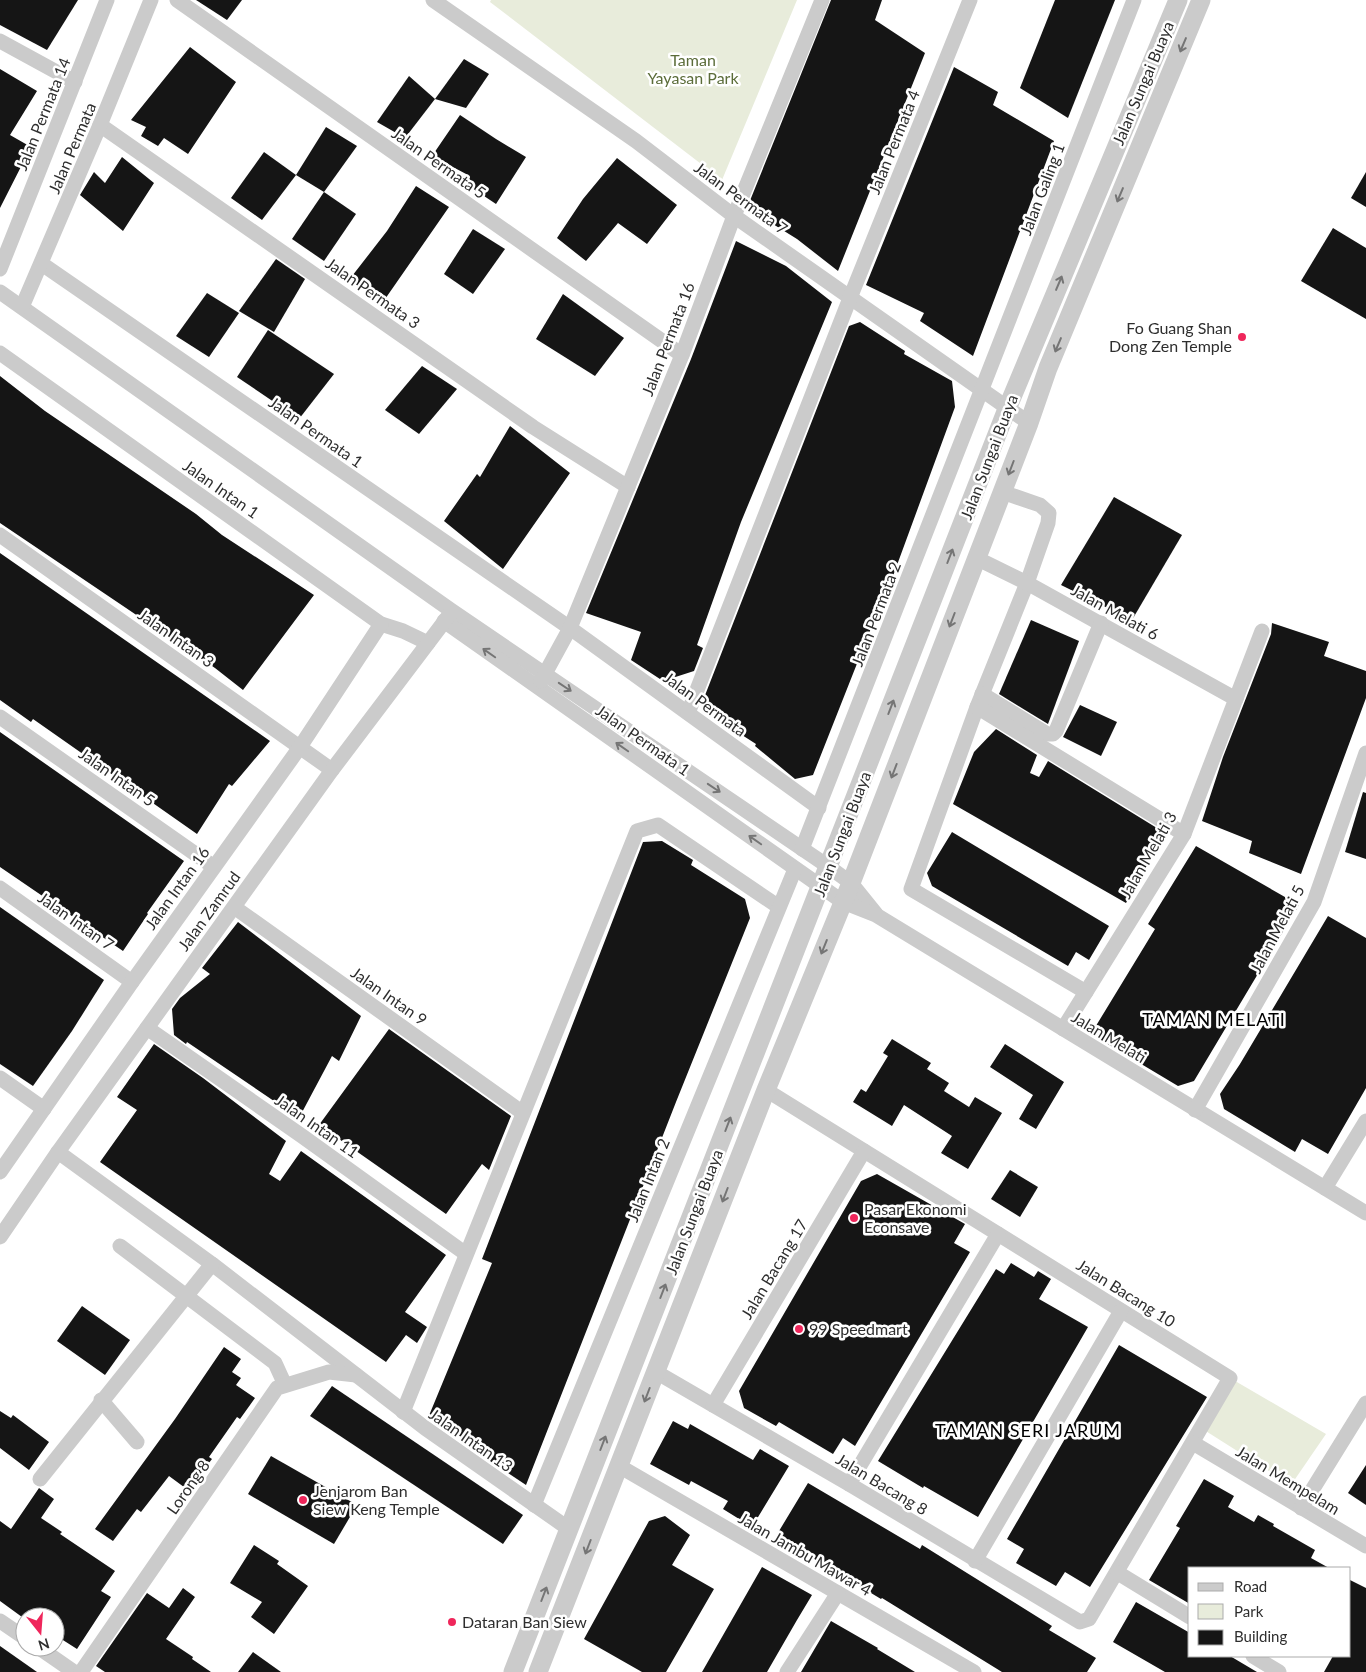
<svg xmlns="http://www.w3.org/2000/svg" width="1366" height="1672" font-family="Lato,sans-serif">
  <rect width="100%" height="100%" fill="#fff"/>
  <g fill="#e8ecdb">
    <path d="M491 0H797L722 180 490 2Z"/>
    <path d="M1230 1378 1326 1434 1291 1485 1201 1428Z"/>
  </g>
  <g fill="#151515">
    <path d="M0 0H78L47 50 0 25Z"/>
    <path d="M196 0H242L227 20Z"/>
    <path d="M831 0H882L875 20 925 53 838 271 797 239 747 208Z"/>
    <path d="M1055 0H1115L1068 118 1020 88Z"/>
    <path d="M190 47 236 82 188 154 164 138 158 146 141 136 146 127 131 120Z"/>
    <path d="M464 59 489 74 466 108 435 99Z"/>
    <path d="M954 67 998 92 993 105 1054 141 973 356 920 321 924 313 866 285Z"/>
    <path d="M0 69 37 91 10 135 31 147 0 208Z"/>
    <path d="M409 76 435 99 405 138 377 122Z"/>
    <path d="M460 115 496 139 526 157 496 204 463 182 468 175 432 156Z"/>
    <path d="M326 127 357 146 324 192 296 175Z"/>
    <path d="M264 152 296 175 262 220 231 198Z"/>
    <path d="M122 157 154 183 123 231 80 195 94 172 105 183Z"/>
    <path d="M617 158 677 205 647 244 618 223 586 261 557 238 583 199Z"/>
    <path d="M1366 172V207L1351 198Z"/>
    <path d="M416 186 449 207 383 302 349 280 387 231Z"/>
    <path d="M324 192 356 214 324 261 292 239Z"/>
    <path d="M1333 228 1366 248V319L1301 281Z"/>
    <path d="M473 229 505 249 473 294 444 274Z"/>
    <path d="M736 241 786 266 832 302 741 522 697 645 703 648 694 671 663 681 631 660 641 632 586 613 691 359Z"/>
    <path d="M276 259 305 279 274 332 239 311Z"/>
    <path d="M207 293 239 313 209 357 176 336Z"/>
    <path d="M563 294 624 338 595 376 536 339Z"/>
    <path d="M860 322 905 351 904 354 952 381 955 407 893 576 892 575 813 775 795 779 755 746 756 744 703 710 702 703 849 326Z"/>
    <path d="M268 330 334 374 299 419 237 377Z"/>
    <path d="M422 366 457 389 419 434 385 410Z"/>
    <path d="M0 376 45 411 196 514 222 535 314 595 243 690 215 668 0 523Z"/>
    <path d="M510 426 570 473 503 569 444 521 477 474 480 477Z"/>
    <path d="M1114 497 1182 535 1132 620 1061 585Z"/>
    <path d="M0 553 270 741 232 786 229 784 197 834 33 719 31 722 0 700Z"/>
    <path d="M1031 620 1079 641 1048 724 999 694Z"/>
    <path d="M1272 623 1329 642 1324 656 1366 671V698L1301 874 1249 853 1252 841 1202 821 1223 757 1271 634Z"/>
    <path d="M1080 705 1117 722 1101 756 1063 737Z"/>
    <path d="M996 729 1037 755 1030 773 1039 777 1048 761 1165 833 1126 903 953 804 974 752Z"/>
    <path d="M0 732 184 861 147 913 148 914 123 951 0 867Z"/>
    <path d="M1363 792 1366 793V859L1345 852Z"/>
    <path d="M952 832 1109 926 1089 960 1076 952 1068 966 932 886 927 873Z"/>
    <path d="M662 841 693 860 691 865 745 899 750 918 676 1102 526 1485 478 1453 482 1445 442 1429 428 1418 492 1263 482 1259 643 842Z"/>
    <path d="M1196 846 1299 905 1194 1081 1178 1086 1091 1034 1155 929 1148 924Z"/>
    <path d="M0 907 104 980 72 1031 33 1086 0 1064Z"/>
    <path d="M1328 916 1366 938V1088L1328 1154 1302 1139 1295 1152 1224 1109 1220 1094 1240 1064Z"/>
    <path d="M238 922 361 1016 339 1061 332 1056 299 1118 187 1042 186 1044 174 1035 172 1009 180 998 210 974 202 968Z"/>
    <path d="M389 1029 511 1116 489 1170 482 1164 446 1214 319 1125Z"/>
    <path d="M892 1039 931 1063 927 1069 949 1083 944 1091 969 1107 975 1097 1002 1113 968 1169 941 1153 952 1136 904 1105 892 1126 853 1102 861 1089 866 1092 888 1056 883 1053Z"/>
    <path d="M154 1044 203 1078 286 1141 269 1174 280 1181 301 1151 446 1255 405 1312 427 1327 417 1343 406 1335 386 1362 100 1162 137 1110 117 1097Z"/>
    <path d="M1005 1044 1064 1082 1036 1129 1019 1119 1033 1095 990 1067Z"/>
    <path d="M1010 1170 1038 1187 1020 1217 991 1199Z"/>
    <path d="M877 1174 965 1224 954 1243 970 1252 855 1446 843 1438 833 1454 779 1422 776 1426 744 1408 739 1391 861 1181Z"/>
    <path d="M1011 1263 1034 1277 1038 1271 1051 1279 1039 1299 1088 1327 978 1517 924 1486 923 1488 878 1461 996 1269 1004 1274Z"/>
    <path d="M82 1306 130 1340 105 1375 57 1341Z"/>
    <path d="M1119 1345 1207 1397 1090 1587 1065 1572 1056 1586 1016 1563 1024 1549 1007 1539Z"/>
    <path d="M224 1347 241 1359 232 1372 241 1378 236 1385 255 1398 240 1419 237 1417 209 1457 212 1459 188 1490 169 1476 141 1512 137 1509 113 1541 95 1529 175 1419Z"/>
    <path d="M332 1386 523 1515 503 1544 310 1416Z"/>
    <path d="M0 1411 11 1418 13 1415 49 1442 29 1470 0 1448Z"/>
    <path d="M673 1421 688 1429 690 1424 753 1460 760 1449 789 1466 752 1527 723 1509 728 1501 691 1481 689 1485 650 1464Z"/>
    <path d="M271 1456 357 1505 334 1544 248 1494Z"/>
    <path d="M1366 1465V1505L1348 1493Z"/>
    <path d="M1204 1479 1234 1496 1228 1507 1254 1522 1258 1515 1274 1524 1273 1526 1315 1550 1311 1558 1329 1568H1190V1604L1149 1580 1180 1528 1176 1526Z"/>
    <path d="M808 1483 920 1549 922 1545 1052 1626 1049 1630 1096 1658 1087 1672H1002L882 1598 881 1599 776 1536Z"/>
    <path d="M39 1488 54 1499 41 1518 62 1532 60 1534 115 1571 101 1591 111 1597 77 1649 55 1635V1617H22L0 1601V1521L11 1529Z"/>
    <path d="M665 1516 690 1535 672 1565 714 1589 666 1672H642L584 1639 649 1521Z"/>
    <path d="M254 1545 279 1561 277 1564 308 1586 274 1634 251 1617 262 1602 230 1583Z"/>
    <path d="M762 1567 812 1595 797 1620 767 1672H702Z"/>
    <path d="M1350 1580 1366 1588V1672H1324L1333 1656H1350Z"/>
    <path d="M183 1588 195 1597 166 1639 193 1657 192 1659 211 1672H105L96 1666 147 1593 169 1608Z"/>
    <path d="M1136 1602 1190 1633V1656H1230L1257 1672H1165L1113 1642Z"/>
    <path d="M831 1621 878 1648 877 1649 915 1672H801Z"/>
    <path d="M0 1646 37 1672H0Z"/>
    <path d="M253 1652 281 1672H238Z"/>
  </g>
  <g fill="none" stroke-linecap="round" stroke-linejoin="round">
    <g stroke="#cbcbcb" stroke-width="15">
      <path d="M177 0 682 355"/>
      <path d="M433 0 636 141 734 216 1029 423"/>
      <path d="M0 41 75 82"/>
      <path d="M100 125 533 427 628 487"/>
      <path d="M42 264 570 628 819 808"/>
      <path d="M0 269 107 0"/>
      <path d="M0 292 452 611 829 867 851 883 876 914"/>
      <path d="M22 307 100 125 151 0"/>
      <path d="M0 353 381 624 403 631 428 643"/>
      <path d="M1002 492 1040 505 1049 513 1048 523 1027 583 977 707 911 889 1086 992"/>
      <path d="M0 535 332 770"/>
      <path d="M976 558 1027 583 1236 699"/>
      <path d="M444 621 843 902 876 915 1366 1213"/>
      <path d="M541 681 570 628 682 355 734 216 822 0"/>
      <path d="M982 694 1047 734H1053L1056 731 1101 623"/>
      <path d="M977 707 1184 834"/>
      <path d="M688 713 850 298 970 0"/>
      <path d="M0 717 214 867"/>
      <path d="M802 849 1134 0"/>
      <path d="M0 888 132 982"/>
      <path d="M234 907 523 1113"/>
      <path d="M147 1028 302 1136 466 1254"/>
      <path d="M1063 1029 1184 834 1262 631"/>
      <path d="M0 1078 44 1109"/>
      <path d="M1195 1110 1314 902 1366 753"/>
      <path d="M58 1152 212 1264 425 1428 569 1529"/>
      <path d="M0 1172 132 982 300 747 381 624"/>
      <path d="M1325 1188 1366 1121"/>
      <path d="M0 1237 58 1152 332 770 450 614"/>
      <path d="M120 1246 275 1363 285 1385"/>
      <path d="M656 1372 849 1484 1080 1622 1089 1619 1230 1378 766 1090"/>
      <path d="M101 1400 137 1442"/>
      <path d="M713 1405 864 1151"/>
      <path d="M403 1412 637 831 658 825 779 907"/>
      <path d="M1193 1443 1366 1546"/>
      <path d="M619 1466 974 1672"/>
      <path d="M40 1479 212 1264"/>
      <path d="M849 1484 998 1234"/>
      <path d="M534 1505 795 869"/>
      <path d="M1301 1508 1366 1403"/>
      <path d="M975 1561 1121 1311"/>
      <path d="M1118 1573 1190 1617"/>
      <path d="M0 1621 25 1638"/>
      <path d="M38 1647 74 1672"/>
      <path d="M1253 1656 1279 1672"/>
      <path d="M81 1672 277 1388 329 1372 356 1375"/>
      <path d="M787 1672 838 1593"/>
    </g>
    <g stroke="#cbcbcb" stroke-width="19">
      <path d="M513 1672 1007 409 1178 0"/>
      <path d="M538 1672 766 1090 851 883 1029 423 1048 368 1201 0"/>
    </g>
  </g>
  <defs><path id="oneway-shaft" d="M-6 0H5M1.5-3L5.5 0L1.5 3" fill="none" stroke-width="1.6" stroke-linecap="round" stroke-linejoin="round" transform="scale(1.25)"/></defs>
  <g stroke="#757575">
    <use href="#oneway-shaft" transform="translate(1183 45) rotate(113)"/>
    <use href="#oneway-shaft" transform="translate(1120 195) rotate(113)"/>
    <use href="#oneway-shaft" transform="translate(1059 283) rotate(-67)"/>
    <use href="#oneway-shaft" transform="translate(1058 345) rotate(113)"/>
    <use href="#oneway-shaft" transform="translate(1011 468) rotate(111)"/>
    <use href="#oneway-shaft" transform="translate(950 556) rotate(-69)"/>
    <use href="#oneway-shaft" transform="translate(952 620) rotate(111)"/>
    <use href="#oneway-shaft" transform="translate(489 653) rotate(-145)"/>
    <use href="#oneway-shaft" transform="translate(565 687) rotate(34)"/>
    <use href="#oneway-shaft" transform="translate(891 707) rotate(-69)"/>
    <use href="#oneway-shaft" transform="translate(622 747) rotate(-145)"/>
    <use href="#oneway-shaft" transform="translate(894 771) rotate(111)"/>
    <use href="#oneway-shaft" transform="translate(714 788) rotate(34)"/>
    <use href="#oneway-shaft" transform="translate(755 840) rotate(-145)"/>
    <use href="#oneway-shaft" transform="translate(824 947) rotate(112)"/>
    <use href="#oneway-shaft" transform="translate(728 1124) rotate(-69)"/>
    <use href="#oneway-shaft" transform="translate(725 1195) rotate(111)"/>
    <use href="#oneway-shaft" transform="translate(663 1291) rotate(-69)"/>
    <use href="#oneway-shaft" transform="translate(647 1395) rotate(111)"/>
    <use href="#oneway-shaft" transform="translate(603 1443) rotate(-69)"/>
    <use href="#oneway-shaft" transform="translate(588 1547) rotate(111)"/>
    <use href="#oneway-shaft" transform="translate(544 1594) rotate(-69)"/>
  </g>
  <g fill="#ef265b" stroke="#fff" stroke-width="2">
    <circle cx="1242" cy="337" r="5"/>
    <circle cx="854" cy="1218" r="5"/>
    <circle cx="799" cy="1329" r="5"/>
    <circle cx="303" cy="1500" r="5"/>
    <circle cx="452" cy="1622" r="5"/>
  </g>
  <g text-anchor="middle" stroke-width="5" stroke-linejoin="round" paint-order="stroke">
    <g font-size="16" fill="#5b6c39" stroke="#fff">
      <text x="693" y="66">Taman<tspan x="693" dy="18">Yayasan Park</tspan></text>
    </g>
    <g font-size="16" fill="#2e2e2e" stroke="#fff">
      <text transform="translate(1143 83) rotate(-67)" y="6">Jalan Sungai Buaya</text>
      <text transform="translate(43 114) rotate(-68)" y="6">Jalan Permata 14</text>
      <text transform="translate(894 142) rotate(-68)" y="6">Jalan Permata 4</text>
      <text transform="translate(72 148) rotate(-67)" y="6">Jalan Permata</text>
      <text transform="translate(439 163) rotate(35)" y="6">Jalan Permata 5</text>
      <text transform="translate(1042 189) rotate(-69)" y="6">Jalan Galing 1</text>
      <text transform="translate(741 198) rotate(36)" y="6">Jalan Permata 7</text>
      <text transform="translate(373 293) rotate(35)" y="6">Jalan Permata 3</text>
      <text transform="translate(668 339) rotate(-69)" y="6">Jalan Permata 16</text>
      <text transform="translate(316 432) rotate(35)" y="6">Jalan Permata 1</text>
      <text transform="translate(989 457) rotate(-69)" y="6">Jalan Sungai Buaya</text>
      <text transform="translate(221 489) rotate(35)" y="6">Jalan Intan 1</text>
      <text transform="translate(1115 612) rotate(29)" y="6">Jalan Melati 6</text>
      <text transform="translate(876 614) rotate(-69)" y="6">Jalan Permata 2</text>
      <text transform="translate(176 638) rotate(35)" y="6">Jalan Intan 3</text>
      <text transform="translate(705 704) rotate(36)" y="6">Jalan Permata</text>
      <text transform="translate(643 740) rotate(35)" y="6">Jalan Permata 1</text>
      <text transform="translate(117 777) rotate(35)" y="6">Jalan Intan 5</text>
      <text transform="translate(842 834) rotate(-69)" y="6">Jalan Sungai Buaya</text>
      <text transform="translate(1148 855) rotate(-60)" y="6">Jalan Melati 3</text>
      <text transform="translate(177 888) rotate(-54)" y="6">Jalan Intan 16</text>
      <text transform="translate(209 911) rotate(-54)" y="6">Jalan Zamrud</text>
      <text transform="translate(76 921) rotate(35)" y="6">Jalan Intan 7</text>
      <text transform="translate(1277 929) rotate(-62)" y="6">Jalan Melati 5</text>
      <text transform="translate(389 996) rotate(35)" y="6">Jalan Intan 9</text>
      <text transform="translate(1109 1037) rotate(31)" y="6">Jalan Melati</text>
      <text transform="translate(317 1126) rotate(35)" y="6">Jalan Intan 11</text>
      <text transform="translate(648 1180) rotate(-68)" y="6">Jalan Intan 2</text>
      <text transform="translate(694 1212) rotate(-69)" y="6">Jalan Sungai Buaya</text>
      <text transform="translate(774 1269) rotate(-59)" y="6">Jalan Bacang 17</text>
      <text transform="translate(1126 1293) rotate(32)" y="6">Jalan Bacang 10</text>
      <text transform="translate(471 1440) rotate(35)" y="6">Jalan Intan 13</text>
      <text transform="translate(1288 1480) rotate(31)" y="6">Jalan Mempelam</text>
      <text transform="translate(882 1484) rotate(31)" y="6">Jalan Bacang 8</text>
      <text transform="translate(188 1487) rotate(-55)" y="6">Lorong 8</text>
      <text transform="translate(805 1554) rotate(30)" y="6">Jalan Jambu Mawar 4</text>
    </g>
    <g font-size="16" fill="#2e2e2e" stroke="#fff" text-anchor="start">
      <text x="1232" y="334" text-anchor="end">Fo Guang Shan<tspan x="1232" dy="18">Dong Zen Temple</tspan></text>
      <text x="864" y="1215">Pasar Ekonomi<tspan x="864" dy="18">Econsave</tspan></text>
      <text x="809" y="1335">99 Speedmart</text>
      <text x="313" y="1497">Jenjarom Ban<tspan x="313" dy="18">Siew Keng Temple</tspan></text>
      <text x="462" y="1628">Dataran Ban Siew</text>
    </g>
    <g font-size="18" letter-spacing="1" fill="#000" stroke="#fff">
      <text x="1214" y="1026">TAMAN MELATI</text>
      <text x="1028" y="1437">TAMAN SERI JARUM</text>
    </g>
  </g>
  <rect x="1188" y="1567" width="162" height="90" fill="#ffffff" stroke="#ababab"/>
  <rect x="1198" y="1583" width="25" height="8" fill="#cbcbcb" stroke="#ababab"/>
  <text x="1234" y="1592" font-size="15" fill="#2e2e2e">Road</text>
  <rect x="1198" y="1604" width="25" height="15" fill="#e8ecdb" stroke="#ababab"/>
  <text x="1234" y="1617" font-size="15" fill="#2e2e2e">Park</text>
  <rect x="1198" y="1630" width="25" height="15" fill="#151515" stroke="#ababab"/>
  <text x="1234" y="1642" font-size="15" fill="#2e2e2e">Building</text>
  <g transform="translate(40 1632) rotate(163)"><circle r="24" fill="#ffffff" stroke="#ababab"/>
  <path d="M0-4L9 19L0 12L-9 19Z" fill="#ef265b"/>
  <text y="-8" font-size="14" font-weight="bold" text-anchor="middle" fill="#2e2e2e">N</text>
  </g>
</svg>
